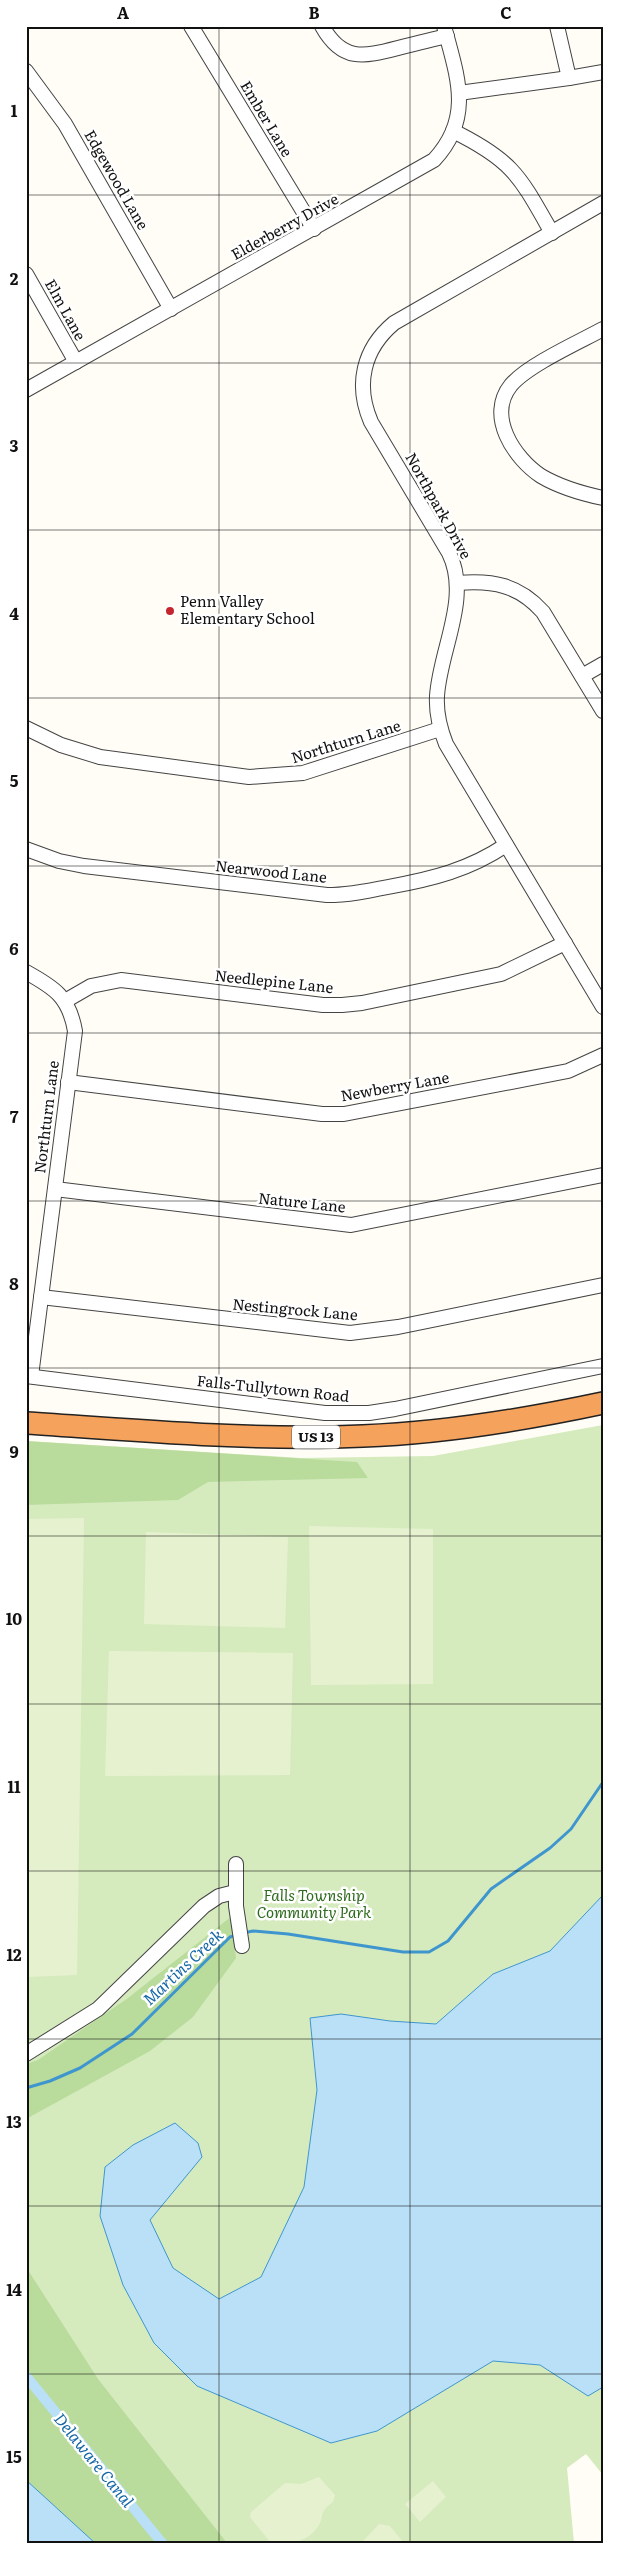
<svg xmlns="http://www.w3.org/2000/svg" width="629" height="2569" font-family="Literata,serif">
  <rect width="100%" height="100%" fill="#fffdf5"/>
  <path fill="#d5ebbd" d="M603 1425V2475L586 2454 567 2468 574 2543H144L26 2398V1441L301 1458 433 1456Z"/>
  <g fill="#b9dc9c">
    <path d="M26 1441 357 1462 368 1478 208 1482 178 1500 26 1505Z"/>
    <path d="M232 1916 236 1958 193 2017 150 2051 26 2119V2064L38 2060 128 1998Z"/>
    <path d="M26 2267 98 2379 227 2543H95L26 2480Z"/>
  </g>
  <g fill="#e6f2cf">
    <path d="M84 1518 77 1975 26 1977V1519Z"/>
    <path d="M309 1526 433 1529V1684L311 1685Z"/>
    <path d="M146 1532 288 1537 285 1628 144 1624Z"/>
    <path d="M109 1651 293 1653 290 1775 105 1776Z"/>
    <path d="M319 2477 335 2495 333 2502C317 2513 326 2516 317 2528 305 2544 289 2543 271 2543L250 2517 251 2512 285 2483 301 2484Z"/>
    <path d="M433 2481 446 2497 420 2522 405 2504Z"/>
    <path d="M379 2524 390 2526 404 2543H361Z"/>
  </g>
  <g fill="#b9e0f7" stroke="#3f96cf">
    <path d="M603 1895V2387L588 2396 540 2365 493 2361 377 2431 331 2443 197 2386 154 2343 123 2285 100 2216 105 2167 133 2145 175 2123 198 2143 202 2157 150 2220 173 2268 219 2299 261 2277 304 2187 317 2090 310 2018 341 2014 390 2021 436 2024 493 1974 550 1951Z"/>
    <path d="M26 2480 95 2543H26Z"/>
  </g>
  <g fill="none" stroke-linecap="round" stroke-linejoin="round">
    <g stroke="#3f96cf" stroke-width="3">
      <path d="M243 1933 253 1931 288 1934 403 1952H429L448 1941 491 1889 550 1848 571 1829 603 1782"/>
      <path d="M26 2088 50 2081 80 2068 132 2034 230 1937 237 1935"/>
    </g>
    <path stroke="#b9e0f7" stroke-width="10" d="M26 2376 162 2543"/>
    <g stroke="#444" stroke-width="16">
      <g id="minor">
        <path d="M191 26 314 229"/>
        <path d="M322 26C342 62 363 57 398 48 414 44 430 40 447 36"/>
        <path d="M557 26 569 78 603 72"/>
        <path d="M26 71 65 124 171 309"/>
        <path d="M459 93 569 78"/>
        <path d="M453 131C514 161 520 177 552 233"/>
        <path d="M603 203 394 323C363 349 355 385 371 422L449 553C471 598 440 649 437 696 436 713 440 729 446 744L603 1007"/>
        <path d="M26 274 76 362"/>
        <path d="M603 329C579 342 528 365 511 385 486 416 514 458 541 476 558 486 584 494 603 498"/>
        <path d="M26 390 434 160C474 117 457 76 444 26"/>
        <path d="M458 583C493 580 519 585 543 612L603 711"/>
        <path d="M582 676 603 664"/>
        <path d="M26 728 61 745 100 757 249 777 303 773 440 729"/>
        <path d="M26 849 59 861 84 866 327 895C348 895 368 891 388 887 432 879 469 870 506 845"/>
        <path d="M26 972C55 988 69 997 75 1031L31 1376"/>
        <path d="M65 1001 91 986 121 980 323 1005H342L362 1003 501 974 565 943"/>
        <path d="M68 1082 322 1114H344L568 1071 603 1055"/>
        <path d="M55 1189 351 1225 603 1175"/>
        <path d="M41 1297 350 1333 398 1327 603 1285"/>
        <path d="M26 1376 325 1413H369L395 1409 603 1366"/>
        <path d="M236 1864V1906L242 1946"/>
        <path d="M26 2054 98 2009 204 1906 219 1896 235 1892"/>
      </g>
    </g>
    <g stroke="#222" stroke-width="24">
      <path id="highway" d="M26 1423C138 1430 251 1441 363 1436 444 1433 523 1420 603 1403"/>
    </g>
    <use href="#minor" stroke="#fff" stroke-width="14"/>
    <use href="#highway" stroke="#f5a25d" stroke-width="21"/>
  </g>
  <path fill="none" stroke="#111" stroke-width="1" stroke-opacity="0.55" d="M219 26V2543M410 26V2543M26 195H603M26 363H603M26 530H603M26 698H603M26 866H603M26 1033H603M26 1201H603M26 1368H603M26 1536H603M26 1704H603M26 1871H603M26 2039H603M26 2206H603M26 2374H603"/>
  <circle fill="#c4262e" stroke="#fff" stroke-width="2" cx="170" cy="611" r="5"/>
  <g text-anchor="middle" stroke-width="5" stroke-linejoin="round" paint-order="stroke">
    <rect fill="#fff" stroke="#585858" stroke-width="1" x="292" y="1425.5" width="48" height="23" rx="4"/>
    <g font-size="14" font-weight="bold" fill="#111">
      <text x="316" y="1442">US 13</text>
    </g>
    <g font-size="15" fill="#111" stroke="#fff">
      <text transform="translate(266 119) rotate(59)" y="5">Ember Lane</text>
      <text transform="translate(116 180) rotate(60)" y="5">Edgewood Lane</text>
      <text transform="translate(285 227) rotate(-29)" y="5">Elderberry Drive</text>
      <text transform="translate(65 310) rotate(61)" y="5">Elm Lane</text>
      <text transform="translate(438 506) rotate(61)" y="5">Northpark Drive</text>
      <text transform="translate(346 742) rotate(-17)" y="5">Northturn Lane</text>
      <text transform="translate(271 872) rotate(6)" y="5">Nearwood Lane</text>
      <text transform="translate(274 982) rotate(6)" y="5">Needlepine Lane</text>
      <text transform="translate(395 1087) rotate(-10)" y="5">Newberry Lane</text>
      <text transform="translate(47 1117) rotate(-83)" y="5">Northturn Lane</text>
      <text transform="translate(302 1203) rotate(6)" y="5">Nature Lane</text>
      <text transform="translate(295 1310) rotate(5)" y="5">Nestingrock Lane</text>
      <text transform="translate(273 1389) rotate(6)" y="5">Falls-Tullytown Road</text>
    </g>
    <g font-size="15" fill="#111" stroke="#fff" text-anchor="start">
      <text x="180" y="607">Penn Valley<tspan x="180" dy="17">Elementary School</tspan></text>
    </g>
    <g font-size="15" font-style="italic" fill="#2f6b1f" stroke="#fff">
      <text x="314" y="1901">Falls Township<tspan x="314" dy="17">Community Park</tspan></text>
    </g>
    <g font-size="16" font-style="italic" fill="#1768a6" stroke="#fff">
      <text transform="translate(183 1967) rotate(-43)" y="6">Martins Creek</text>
      <text transform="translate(94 2460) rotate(51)" y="6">Delaware Canal</text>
    </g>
  </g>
  <rect width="629" height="2569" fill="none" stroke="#ffffff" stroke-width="55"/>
  <rect x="28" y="28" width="574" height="2514" fill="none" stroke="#111" stroke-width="2"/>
  <g font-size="16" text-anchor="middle" font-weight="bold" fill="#111">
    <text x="123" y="19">A</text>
    <text x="314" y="19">B</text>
    <text x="506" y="19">C</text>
    <text x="14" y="117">1</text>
    <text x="14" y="285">2</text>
    <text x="14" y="452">3</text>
    <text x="14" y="620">4</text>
    <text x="14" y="787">5</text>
    <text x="14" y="955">6</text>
    <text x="14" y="1123">7</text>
    <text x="14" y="1290">8</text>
    <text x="14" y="1458">9</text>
    <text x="14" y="1625">10</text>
    <text x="14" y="1793">11</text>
    <text x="14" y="1961">12</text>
    <text x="14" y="2128">13</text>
    <text x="14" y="2296">14</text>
    <text x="14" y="2463">15</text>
  </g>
</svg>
